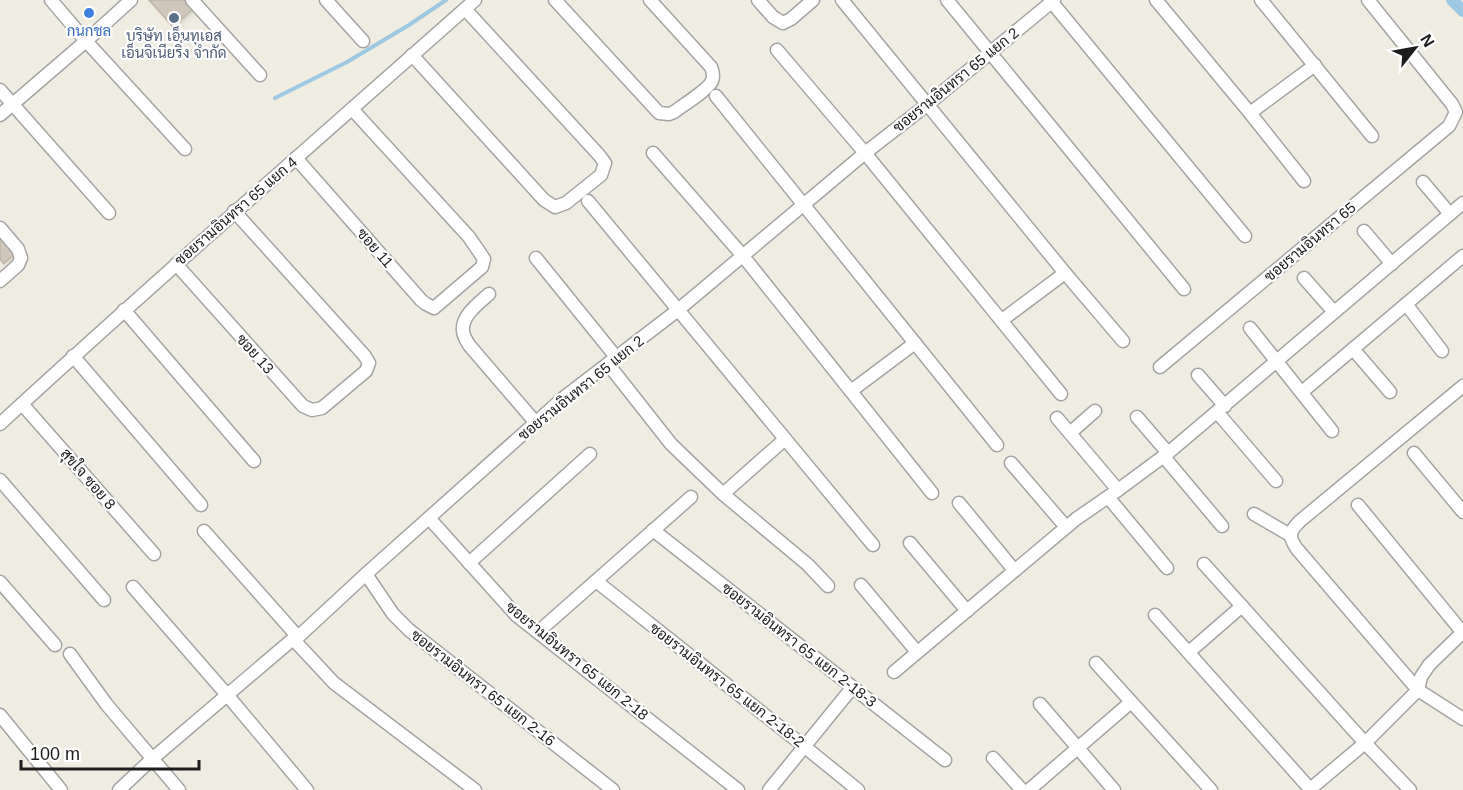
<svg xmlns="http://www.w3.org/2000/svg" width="1463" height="790" font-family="Arial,Sarabun,sans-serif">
  <defs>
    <filter id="shadow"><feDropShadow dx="3.5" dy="-3.5" stdDeviation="3" flood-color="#0004"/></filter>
  </defs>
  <rect width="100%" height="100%" fill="#efede2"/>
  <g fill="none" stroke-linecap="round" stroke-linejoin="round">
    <path stroke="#9ec7e1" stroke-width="4" d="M275 98 347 62 409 25 446 0"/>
    <path stroke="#9ec7e1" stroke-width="12" d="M1452 0 1463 11"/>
  </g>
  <g fill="#cfc7bb" stroke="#c2b6a3" stroke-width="1.5" filter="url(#shadow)">
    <path d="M149 0H185L193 9 173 27Z"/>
    <path d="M0 236 15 253 4 264 0 259Z"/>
  </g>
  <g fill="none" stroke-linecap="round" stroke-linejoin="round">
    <g stroke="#a4a4a4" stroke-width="15">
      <g id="street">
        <path d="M51 0 86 41 185 149"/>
        <path d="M192 0 260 75"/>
        <path d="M326 0 363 41"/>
        <path d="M555 0 659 113 669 114 674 112C682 106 709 89 712 81 714 76 713 72 711 67L650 0"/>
        <path d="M758 0 773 17 783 23 791 19 813 0"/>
        <path d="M842 0 1065 273 1123 341"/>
        <path d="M947 0 1184 289"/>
        <path d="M1050 0 1245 236"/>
        <path d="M1156 0 1250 113 1304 181"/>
        <path d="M1261 0 1372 136"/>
        <path d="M777 50 865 153 1061 394"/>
        <path d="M412 55 544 200 555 207 566 203 601 175 605 163 599 155 465 9"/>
        <path d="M0 90 109 213"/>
        <path d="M716 96 997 445"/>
        <path d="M1250 113 1315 65"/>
        <path d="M0 115 86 41 131 0"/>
        <path d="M653 153 743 256 932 493"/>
        <path d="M296 158 421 300 426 304 434 308 482 267 484 259 469 237 352 109"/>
        <path d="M1423 182 1450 214"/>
        <path d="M588 201 873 545"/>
        <path d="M0 228 18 249 21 258 18 265 0 281"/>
        <path d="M1364 231 1392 264"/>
        <path d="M536 258 616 357"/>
        <path d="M176 264 303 406 312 410 322 408 366 371 369 363 364 355 234 211"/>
        <path d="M1304 278 1334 312"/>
        <path d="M489 294C479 303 461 316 463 331 463 336 467 341 469 345L536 423"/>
        <path d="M1406 304 1442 351"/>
        <path d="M124 310 254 461"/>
        <path d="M1002 320 1065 273"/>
        <path d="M1250 328 1332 431"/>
        <path d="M1353 349 1390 392"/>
        <path d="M73 356 201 505"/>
        <path d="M608 364 671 444 723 494 807 564 828 586"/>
        <path d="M1160 367 1449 126 1456 112 1452 104 1368 0"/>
        <path d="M1198 375 1225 406"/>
        <path d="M1463 386 1300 521C1289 532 1288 536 1297 549L1418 690 1463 719"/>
        <path d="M851 391 915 343"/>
        <path d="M1302 392 1463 256"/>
        <path d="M22 404 154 554"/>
        <path d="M1217 412 1276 481"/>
        <path d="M1137 417 1168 453"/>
        <path d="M1057 418 1118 490"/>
        <path d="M0 424C156 280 316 141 475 0"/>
        <path d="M1070 433 1095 411"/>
        <path d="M1414 453 1463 512"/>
        <path d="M1164 457 1222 526"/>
        <path d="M1011 463 1066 527"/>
        <path d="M0 480 104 600"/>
        <path d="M723 494 785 439"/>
        <path d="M1108 497 1167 568"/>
        <path d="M959 503 1014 570"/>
        <path d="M1358 505 1463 633"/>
        <path d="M1254 514 1290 535"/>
        <path d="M429 518 516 615 738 790"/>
        <path d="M653 530 945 760"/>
        <path d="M204 531 298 637"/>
        <path d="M910 543 967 611"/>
        <path d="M469 563 590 454"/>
        <path d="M1204 564 1365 743 1410 790"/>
        <path d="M366 574 393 614 409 630 613 790"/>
        <path d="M596 581 805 747 858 790"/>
        <path d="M0 582 55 645"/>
        <path d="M861 585 917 652"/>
        <path d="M133 587 228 696 307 790"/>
        <path d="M1155 615 1311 790"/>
        <path d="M538 632 691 497"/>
        <path d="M293 639 334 683 475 790"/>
        <path d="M1189 652 1242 606"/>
        <path d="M70 654 107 705 179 790"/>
        <path d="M1096 663 1211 790"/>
        <path d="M894 672 1076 519 1118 490 1168 453 1463 203"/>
        <path d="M1040 704 1114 790"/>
        <path d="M0 715 61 790"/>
        <path d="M993 758 1022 790"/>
        <path d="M119 790 152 759 293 639 298 637 366 574 562 399 678 310 865 153 928 104 1054 0"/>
        <path d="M769 790 852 688"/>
        <path d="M1029 790 1131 702"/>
        <path d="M1309 790 1365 743 1418 690 1421 677 1429 665 1463 632"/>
      </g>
    </g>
    <use href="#street" stroke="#fff" stroke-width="12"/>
  </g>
  <circle fill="#3f7fe0" stroke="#fff" stroke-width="2" cx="89" cy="13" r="6"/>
  <circle fill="#5c6f8a" stroke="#fff" stroke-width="2" cx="174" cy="18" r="6"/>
  <g text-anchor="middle" stroke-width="4.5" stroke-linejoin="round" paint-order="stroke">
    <g font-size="15" fill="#366cbe" stroke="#fff">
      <text x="89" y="36">กนกชล</text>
    </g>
    <g font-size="15" fill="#4e5e75" stroke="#fff">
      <text x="174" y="41">บริษัท เอ็นทูเอส<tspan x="174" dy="17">เอ็นจิเนียริ่ง จำกัด</tspan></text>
    </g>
    <g font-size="15" fill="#1d1d1d" stroke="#fff">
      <text transform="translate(956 80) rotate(-39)" y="5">ซอยรามอินทรา 65 แยก 2</text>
      <text transform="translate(236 211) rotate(-41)" y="5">ซอยรามอินทรา 65 แยก 4</text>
      <text transform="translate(1310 242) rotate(-40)" y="5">ซอยรามอินทรา 65</text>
      <text transform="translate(375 248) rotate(49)" y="5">ซอย 11</text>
      <text transform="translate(255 354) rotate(48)" y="5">ซอย 13</text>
      <text transform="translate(581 388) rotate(-39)" y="5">ซอยรามอินทรา 65 แยก 2</text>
      <text transform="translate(88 479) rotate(49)" y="5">สุขใจ ซอย 8</text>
      <text transform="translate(799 645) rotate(38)" y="5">ซอยรามอินทรา 65 แยก 2-18-3</text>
      <text transform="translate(577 661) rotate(39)" y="5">ซอยรามอินทรา 65 แยก 2-18</text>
      <text transform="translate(727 685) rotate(38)" y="5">ซอยรามอินทรา 65 แยก 2-18-2</text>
      <text transform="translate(483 688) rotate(38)" y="5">ซอยรามอินทรา 65 แยก 2-16</text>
    </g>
  </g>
  <g transform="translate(1415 48) rotate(59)" stroke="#ffffff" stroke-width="4.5" paint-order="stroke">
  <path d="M0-4.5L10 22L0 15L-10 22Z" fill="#1d1d1d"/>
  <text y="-9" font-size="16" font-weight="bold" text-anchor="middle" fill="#1d1d1d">N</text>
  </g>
  <path d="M21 760v9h178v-9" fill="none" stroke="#1d1d1d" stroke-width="3"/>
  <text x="30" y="760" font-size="18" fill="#1d1d1d" stroke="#ffffff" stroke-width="4.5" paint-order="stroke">100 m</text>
</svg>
